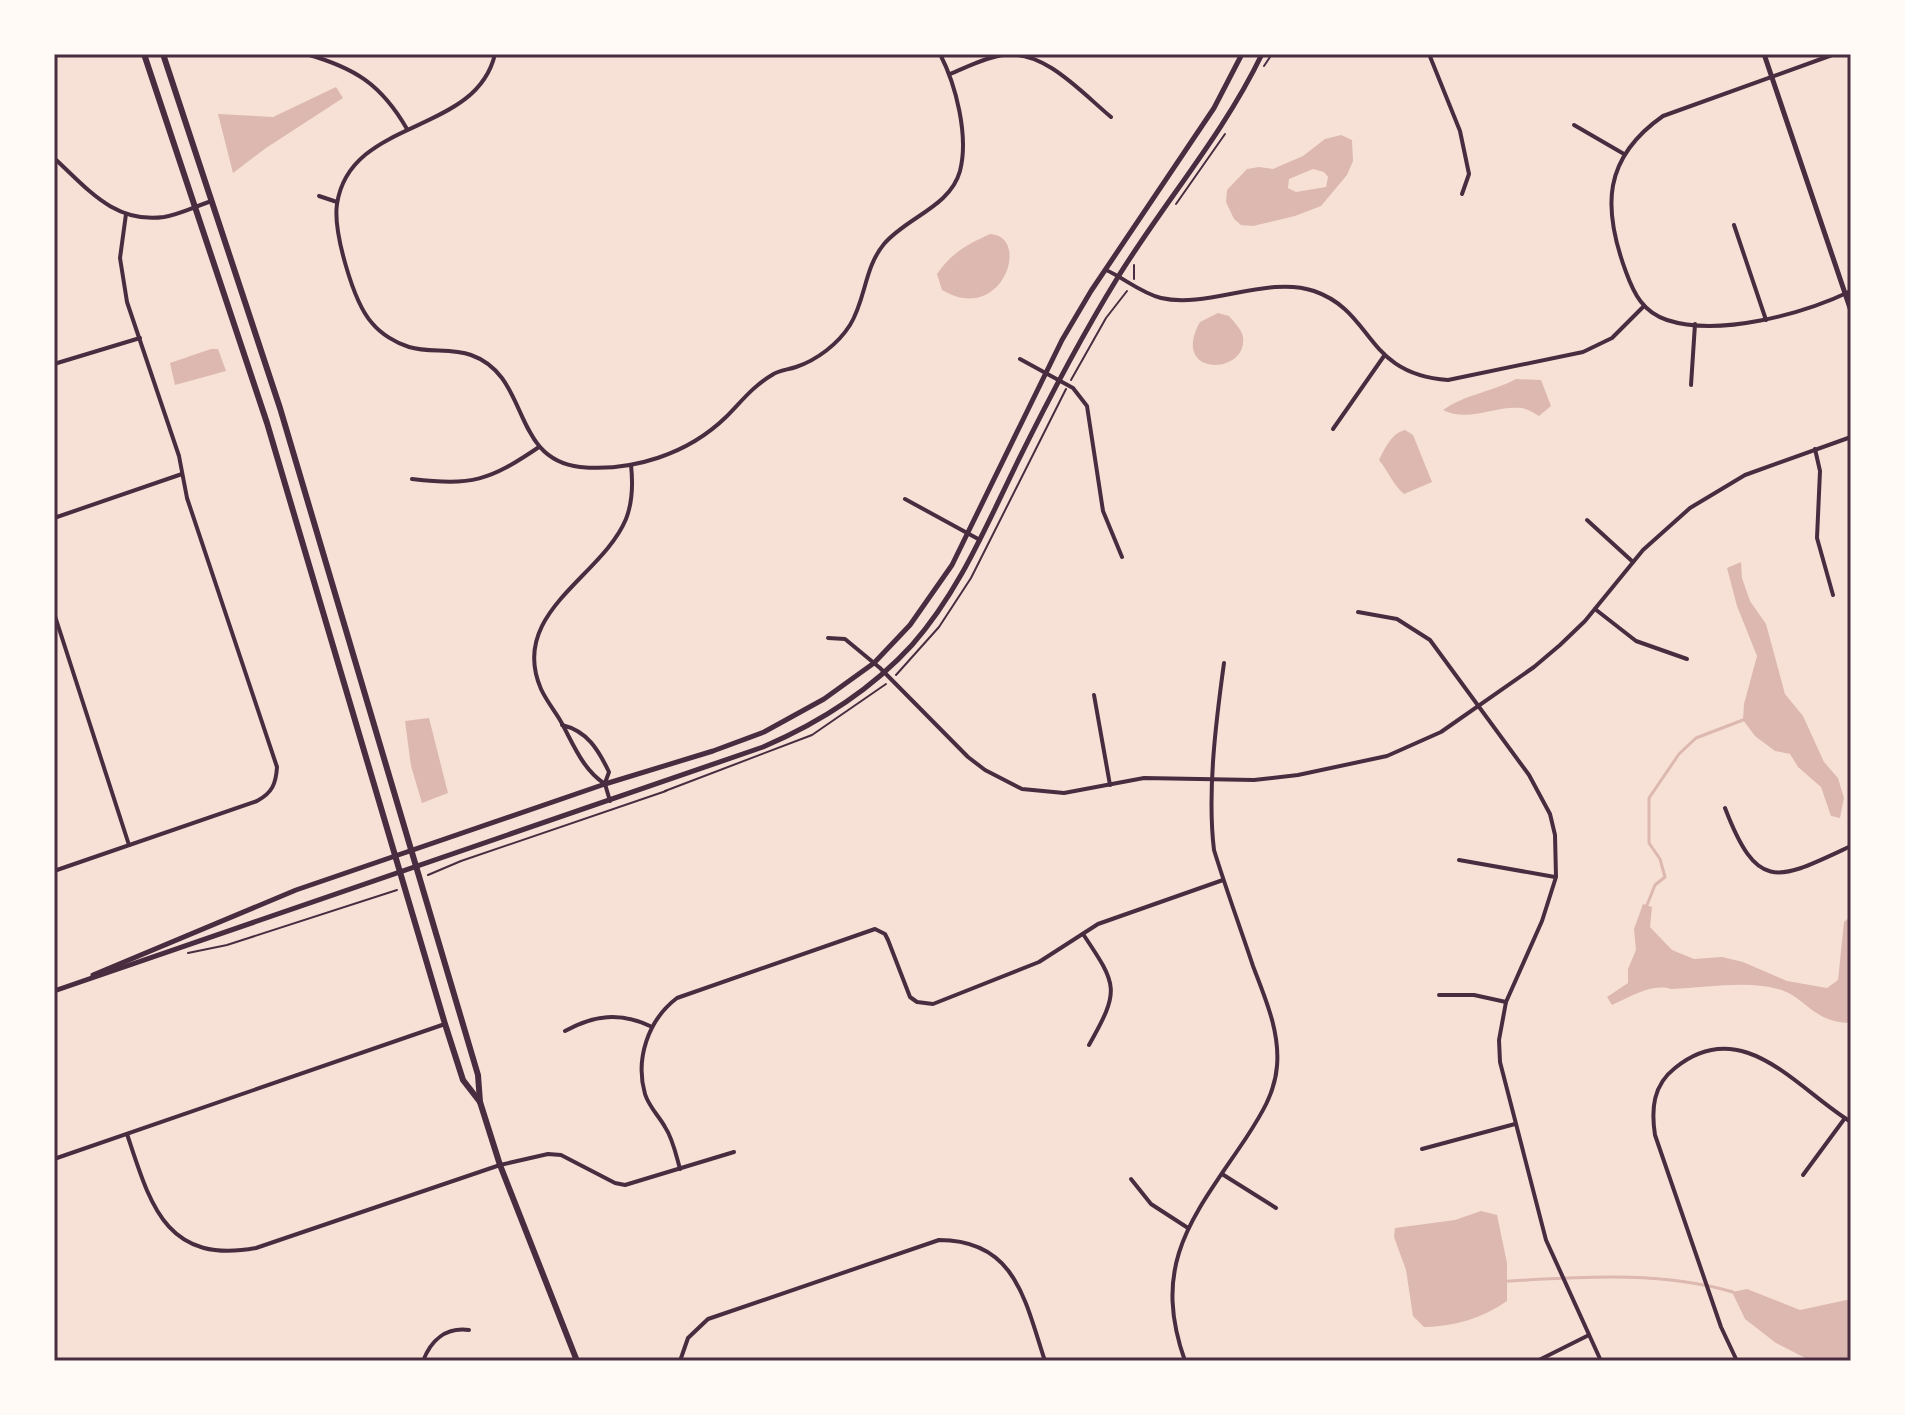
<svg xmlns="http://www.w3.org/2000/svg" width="1905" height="1415" font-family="'Fira Sans',sans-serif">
  <rect width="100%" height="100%" fill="#f7e1d7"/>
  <g fill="#dcb8b0" fill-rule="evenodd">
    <path d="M336 87 343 98 266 148 233 173 218 114 273 117Z"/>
    <path d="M1341 135 1352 140 1353 161 1347 175 1321 206 1295 216 1253 226 1241 225 1234 219 1226 202 1227 190 1247 169 1259 167 1273 169 1303 156 1325 139ZM1313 169 1324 172 1328 177 1326 187 1296 192 1288 188 1289 179Z"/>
    <path d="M990 234C1032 236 1002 326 942 290L937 274C951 253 968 244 990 234Z"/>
    <path d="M1218 313 1229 316C1234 322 1242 330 1243 337 1248 376 1169 377 1200 322Z"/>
    <path d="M211 349H218L226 371 175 385 170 363Z"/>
    <path d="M1516 379 1541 380 1551 406 1539 416C1534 413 1528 409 1522 408 1495 405 1469 423 1443 410 1466 394 1492 392 1516 379Z"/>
    <path d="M1405 430 1413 435 1432 482 1404 494C1394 486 1388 471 1379 460 1385 448 1392 433 1405 430Z"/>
    <path d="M1741 562 1742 578 1750 601 1766 624 1785 694 1803 716 1824 762 1838 778 1844 798 1840 818 1831 816 1821 787 1798 767 1790 754 1775 751 1755 736 1743 720 1744 704 1757 656 1737 606 1727 568Z"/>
    <path d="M429 718 448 793 422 803 411 766 405 721Z"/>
    <path d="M1643 904 1652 907 1650 927 1672 950 1694 959 1722 957 1743 962 1787 981 1827 988 1838 980 1844 922 1851 916V1023C1813 1023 1805 996 1778 989 1745 980 1706 988 1671 989 1652 983 1630 997 1612 1005L1607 997 1628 983V969L1636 950 1634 929Z"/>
    <path d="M1481 1211 1497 1215 1507 1263V1301C1483 1318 1453 1327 1424 1327L1413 1316 1406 1270 1394 1237 1395 1228 1455 1220Z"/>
    <path d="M1747 1289 1800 1310 1851 1299V1361H1811L1776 1343 1745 1319 1732 1292Z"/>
  </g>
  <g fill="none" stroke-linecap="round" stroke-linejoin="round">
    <g stroke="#dcb8b0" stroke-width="3">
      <path d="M1647 905 1655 885 1665 877 1660 859 1649 843V798L1679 754 1696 738 1743 720"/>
      <path d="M1508 1281C1583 1277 1660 1271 1733 1292"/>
    </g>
    <g stroke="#4a2c40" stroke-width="2">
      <path d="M1264 66 1272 54"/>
      <path d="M1176 204 1225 134"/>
      <path d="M1134 279V265"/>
      <path d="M1071 380 1106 318 1127 291"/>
      <path d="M896 675 939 627 971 578 1066 389"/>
      <path d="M665 791 812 735 886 684"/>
      <path d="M428 875 461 861 666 791"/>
      <path d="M188 953 227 945 397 890"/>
    </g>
    <g stroke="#4a2c40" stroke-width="4">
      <path d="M306 54C355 68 381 84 407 129"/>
      <path d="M495 54C476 136 350 117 337 204 333 231 353 302 372 323 381 334 396 343 409 347 429 353 451 348 471 355 531 376 510 459 580 467 632 472 688 454 726 417 741 402 753 386 772 375 779 370 787 370 796 367 817 360 838 344 850 325 866 299 864 268 884 244 907 217 950 207 960 171 969 136 956 85 940 54"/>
      <path d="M1429 54 1460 131 1469 174 1462 194"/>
      <path d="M1835 54 1663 116C1603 158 1602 207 1626 272 1634 294 1643 312 1667 320 1719 337 1803 314 1851 291"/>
      <path d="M950 74C967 67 986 57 1004 55 1044 49 1083 94 1111 117"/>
      <path d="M1574 125 1624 154"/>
      <path d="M54 158C87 188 114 224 164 217 181 214 196 206 212 201"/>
      <path d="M319 196 337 202"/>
      <path d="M1734 225 1766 320"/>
      <path d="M1106 270C1124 278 1141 293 1161 298 1207 309 1268 275 1314 291 1375 312 1364 374 1448 380L1583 352 1612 338 1643 307"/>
      <path d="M1020 359 1073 388 1087 406 1103 511 1122 557"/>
      <path d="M54 364 140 338"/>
      <path d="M1691 385 1695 324"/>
      <path d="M1333 429 1384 356"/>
      <path d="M1815 449 1820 471 1817 538 1833 595"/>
      <path d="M412 479C472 486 489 481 539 447"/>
      <path d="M905 499 980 540"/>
      <path d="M54 518 182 474"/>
      <path d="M1587 520 1633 562"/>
      <path d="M1595 609 1636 641 1687 659"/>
      <path d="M1358 612 1397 619 1430 640 1529 775 1550 814 1555 835 1556 877 1542 921 1506 1002 1499 1040 1500 1062 1546 1240 1601 1361"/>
      <path d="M54 613 129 845"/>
      <path d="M828 638 845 639 880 668 968 757 985 770 1022 789 1064 793 1144 778 1254 780 1298 775 1387 756 1441 732 1534 667 1560 645 1585 621 1643 550 1690 508 1745 475 1851 437"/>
      <path d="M1094 695 1110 785"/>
      <path d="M562 725C587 731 598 749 609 772L605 783"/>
      <path d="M605 784C582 769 573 743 560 720 554 710 546 700 541 689 508 613 602 577 626 519 633 501 633 483 631 465"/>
      <path d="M605 784 610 801"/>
      <path d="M1725 808C1758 894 1778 880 1851 846"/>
      <path d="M1459 860 1555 877"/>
      <path d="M54 871 257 801C272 793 276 784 277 767L187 498 179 456 127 302 120 258 126 214"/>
      <path d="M1083 934C1118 986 1120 990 1089 1045"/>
      <path d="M1439 995H1474L1506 1002"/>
      <path d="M565 1031C594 1015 620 1012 650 1026"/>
      <path d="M127 1134C150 1203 165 1265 256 1248L500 1165 548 1154 561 1155 615 1183 625 1185 734 1152"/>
      <path d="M1422 1149 1515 1124"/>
      <path d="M54 1159 445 1024"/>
      <path d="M680 1169C676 1155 673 1139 665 1127 659 1116 649 1107 645 1094 635 1059 648 1020 677 998L875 929 885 934 888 940 910 997 917 1002 933 1004 1039 962 1098 924 1223 880"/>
      <path d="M1222 1174 1276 1208"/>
      <path d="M1803 1175 1845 1118"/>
      <path d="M1131 1179 1151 1204 1188 1228"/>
      <path d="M423 1361C431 1340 446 1327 469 1330"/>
      <path d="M680 1361 688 1338 708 1319 939 1240C1016 1240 1025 1301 1045 1361"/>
      <path d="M1185 1361C1150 1262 1194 1216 1246 1138 1261 1115 1275 1093 1277 1066 1280 1031 1265 998 1253 966 1240 927 1226 889 1214 850 1207 792 1216 721 1224 663"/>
      <path d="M1537 1361 1589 1335"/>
      <path d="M1737 1361 1721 1327 1655 1135C1651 1109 1653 1085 1675 1068 1742 1013 1797 1089 1851 1122"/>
    </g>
    <g stroke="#4a2c40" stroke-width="5">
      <path d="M1764 54 1851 311"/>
      <path d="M93 975 296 890 605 784 713 751 764 732 824 699 874 663 910 625 952 565 1062 340 1091 291 1214 108 1242 54"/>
      <path d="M54 991 763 747C819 723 871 690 912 645 959 592 986 526 1017 463 1048 400 1081 337 1118 277 1165 201 1223 135 1262 54"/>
    </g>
    <g stroke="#4a2c40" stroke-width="6">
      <path d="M144 54 267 423 445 1024 463 1080 480 1102"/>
      <path d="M163 54 280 408 478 1075 480 1102 500 1165 577 1361"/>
    </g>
  </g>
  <rect width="1905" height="1415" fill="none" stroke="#fffaf5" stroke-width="112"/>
  <rect x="56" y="56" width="1793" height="1303" fill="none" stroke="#4a2c40" stroke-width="3"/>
</svg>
